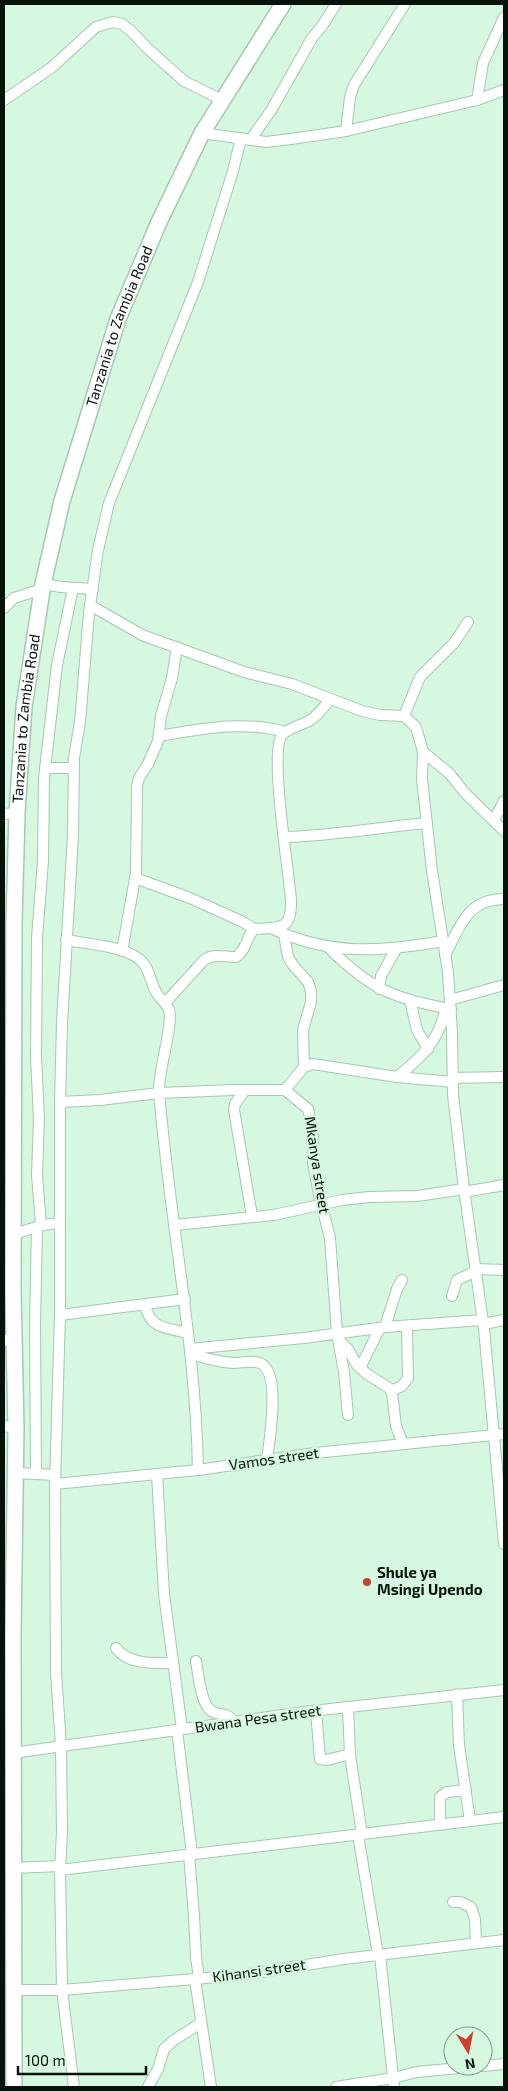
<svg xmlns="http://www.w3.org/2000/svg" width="508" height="2091" font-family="'Exo 2',sans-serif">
  <rect width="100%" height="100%" fill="#d6f8e0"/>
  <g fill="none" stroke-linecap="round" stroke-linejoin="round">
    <g stroke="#a6c7b0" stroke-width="12">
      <g id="minor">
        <path d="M4 100 51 68 96 27 113 22 122 24 132 32 147 48 184 81 222 100"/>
        <path d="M477 100 483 63 504 17"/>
        <path d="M346 131 350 97 354 85 405 4"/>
        <path d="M202 133 266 142 291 139 346 131 477 100 504 90"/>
        <path d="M251 139 272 109 312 38 322 26 336 4"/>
        <path d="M43 584 61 587 93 589"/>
        <path d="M90 605 142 635 244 672 292 684 362 711 380 715 404 716 416 727 423 752 422 779 432 871 448 972 452 1032 453 1095 464 1189 484 1329 504 1544"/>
        <path d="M4 608 14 598 42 589"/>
        <path d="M404 716 420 677 454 643 468 622"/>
        <path d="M159 736C201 729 244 720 285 732"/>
        <path d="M423 752 449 773 465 793 504 831"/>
        <path d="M45 768H73"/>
        <path d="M4 814 17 813"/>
        <path d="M494 820 504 801"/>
        <path d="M285 837C333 836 380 827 427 823"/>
        <path d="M135 878 190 898 243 922 254 929"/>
        <path d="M271 928C329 956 381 952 443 941"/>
        <path d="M284 934 288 957 293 965 308 982 311 991V1002L303 1030 304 1067"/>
        <path d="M66 940C87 944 131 946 144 964 150 972 151 983 156 992 159 998 167 1003 169 1010 174 1022 158 1072 159 1091 169 1218 196 1343 198 1470"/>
        <path d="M329 948C370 989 394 999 451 1009"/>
        <path d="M122 951 136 873 137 786 139 778 148 764 158 741 161 716 172 678 177 647"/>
        <path d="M445 955C460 927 467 899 504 899"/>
        <path d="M379 989 381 976 396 949"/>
        <path d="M410 1000 417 1030 428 1049"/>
        <path d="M450 1000 504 985"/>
        <path d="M165 1003 204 960C215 953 224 957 236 957 246 951 246 938 254 929 279 927 292 932 291 900 289 872 269 752 282 735 289 727 300 726 309 721 318 716 324 707 330 699"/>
        <path d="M397 1077C423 1056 438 1042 446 1008"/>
        <path d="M453 1078 504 1077"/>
        <path d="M245 1090 235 1104 234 1110 252 1216"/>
        <path d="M285 1090 304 1067 313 1064 397 1077 453 1082"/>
        <path d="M60 1102 100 1100 159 1093 232 1090H285L308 1109 313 1132V1162L319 1195 330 1238 337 1333 344 1372 348 1415"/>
        <path d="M464 1192 504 1185"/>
        <path d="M41 1225 37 1175 39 1119 36 1056 37 938 43 861 44 778 57 665 73 588"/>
        <path d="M175 1225 274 1215 342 1200 369 1197 417 1196 464 1189"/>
        <path d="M14 1234 43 1225 60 1223"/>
        <path d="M476 1269 504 1270"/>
        <path d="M452 1296 457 1280 476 1271"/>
        <path d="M145 1305C150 1329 167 1328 188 1333"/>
        <path d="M60 1315 185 1299"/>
        <path d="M483 1324 504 1320"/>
        <path d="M385 1327 397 1289 402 1280"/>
        <path d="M338 1339 348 1349 357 1365 367 1374 389 1388 392 1393 396 1426 403 1444"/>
        <path d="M4 1340 14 1341"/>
        <path d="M190 1349 304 1338 385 1327 483 1320"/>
        <path d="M191 1354C204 1358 218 1362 233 1363 241 1363 252 1360 260 1363 282 1372 269 1442 267 1460"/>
        <path d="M360 1368 380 1328"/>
        <path d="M391 1391 402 1386 408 1378 407 1327"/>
        <path d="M4 1426 16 1428"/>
        <path d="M15 1473 55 1475"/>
        <path d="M36 1474 35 1324 37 1227"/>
        <path d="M157 1474 164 1594 182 1729"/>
        <path d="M55 1484 198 1470 315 1453 504 1434"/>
        <path d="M116 1648C128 1665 154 1663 173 1663"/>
        <path d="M196 1661C198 1672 201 1703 210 1710 218 1717 226 1710 234 1722"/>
        <path d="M457 1694 459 1745 470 1821"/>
        <path d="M348 1707 350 1755 362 1834"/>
        <path d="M316 1711 320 1759 327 1760 350 1754"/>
        <path d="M177 1730 192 1854"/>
        <path d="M13 1753 312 1711 504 1690"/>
        <path d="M440 1825V1797L447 1792 466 1790"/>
        <path d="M358 1835 378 1955"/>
        <path d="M189 1854 194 1916 196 1957 199 1978"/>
        <path d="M13 1868 60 1866"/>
        <path d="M60 1870 504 1817"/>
        <path d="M453 1902H460L471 1907 475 1919 476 1943"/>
        <path d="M380 1955 394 2087"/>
        <path d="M195 1979 211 2087"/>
        <path d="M14 1990H62L242 1975 344 1959 504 1940"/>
        <path d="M483 2066 504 2064"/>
        <path d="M74 2087 62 1990 60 1870 62 1832 61 1746 56 1672 55 1484 60 1315V1102L62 1023 73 835 74 758 80 722 89 613 98 550 109 503 198 282 233 171 241 138"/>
        <path d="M148 2087 158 2069 164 2049 174 2040 201 2023"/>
        <path d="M336 2087 393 2078 417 2072 479 2066"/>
      </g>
    </g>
    <g stroke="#a6c7b0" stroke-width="18">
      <g id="highway">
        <path id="s1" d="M14 2087 13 1635 16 1428 13 1292 14 921 17 813 24 707 43 584 62 501 118 319 159 222 202 133 283 4"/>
      </g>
    </g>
    <use href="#minor" stroke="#fff" stroke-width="10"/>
    <use href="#highway" stroke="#fff" stroke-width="15"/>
  </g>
  <circle fill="#cc3f31" stroke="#d6f8e0" stroke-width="2" cx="367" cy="1582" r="5"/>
  <g text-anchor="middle" stroke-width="5" stroke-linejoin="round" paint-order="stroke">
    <g font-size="15" fill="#06120a" stroke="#d6f8e0">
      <text dy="5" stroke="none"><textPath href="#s1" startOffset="1774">Tanzania to Zambia Road</textPath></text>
      <text dy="5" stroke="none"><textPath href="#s1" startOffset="1369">Tanzania to Zambia Road</textPath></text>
      <text transform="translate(317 1165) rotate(81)" y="5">Mkanya street</text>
      <text transform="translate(274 1459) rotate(-8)" y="5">Vamos street</text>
      <text transform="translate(258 1719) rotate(-8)" y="5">Bwana Pesa street</text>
      <text transform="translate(259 1971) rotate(-8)" y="5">Kihansi street</text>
    </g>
    <g font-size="15" font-weight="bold" fill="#06120a" stroke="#d6f8e0" text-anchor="start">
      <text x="377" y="1578">Shule ya<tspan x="377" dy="17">Msingi Upendo</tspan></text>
    </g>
  </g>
  <rect width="508" height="2091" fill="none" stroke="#06120a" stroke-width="10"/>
  <g transform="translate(468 2051) rotate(170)"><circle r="24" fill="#d6f8e0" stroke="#839c8a"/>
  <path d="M0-4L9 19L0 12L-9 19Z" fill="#cc3f31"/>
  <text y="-8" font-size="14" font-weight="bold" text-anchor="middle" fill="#06120a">N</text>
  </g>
  <path d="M18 2066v8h128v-8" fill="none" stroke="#06120a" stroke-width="2.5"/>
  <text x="25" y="2066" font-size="15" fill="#06120a" stroke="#d6f8e0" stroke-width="4" paint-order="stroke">100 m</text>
</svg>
